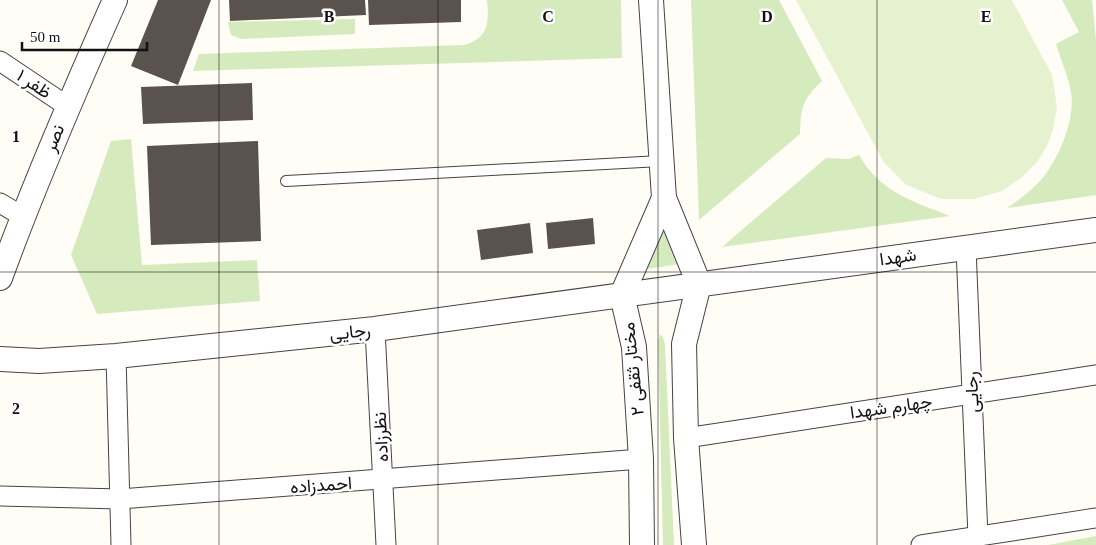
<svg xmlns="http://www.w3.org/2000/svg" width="1096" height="545" font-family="'Times New Roman',Vazirmatn,serif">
  <rect width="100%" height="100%" fill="#fffdf5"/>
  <g fill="#d5ebbd">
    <path d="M487 0H621L622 58 193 71 199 54 464 45C489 38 489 22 487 0Z"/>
    <path d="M691 0H779L822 81C802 100 801 107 800 134L699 220Z"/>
    <path d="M1062 0H1092L1096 40V195L1007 208C1017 201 1027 194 1035 186 1056 167 1076 121 1071 92 1068 76 1061 60 1056 44L1079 32Z"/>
    <path d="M355 19V34L241 39 231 35 228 22Z"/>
    <path d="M131 139 142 265 257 260 260 301 97 314 71 255 111 141Z"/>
    <path d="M859 155C880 192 912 201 950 216L722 247 826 158 849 159Z"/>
    <path d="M663 217 680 264 647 269Z"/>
    <path d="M660 334 663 337 665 345 674 545H663L658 341Z"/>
    <path d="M1096 536V545H1048Z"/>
  </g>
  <path fill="#e6f2cf" d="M796 0H1012L1052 75 1057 107 1053 129 1047 146 1037 162 1021 178 1002 191 974 199H941L906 185 883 161Z"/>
  <g fill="#5a524d">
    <path d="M158 0H211L178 85 131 66Z"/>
    <path d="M229 0H365L366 15 230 21Z"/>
    <path d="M368 0H461V22L369 25Z"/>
    <path d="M252 83 253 120 143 124 141 87Z"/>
    <path d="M258 141 261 241 151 245 147 146Z"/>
    <path d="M593 218 595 244 548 249 546 223Z"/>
    <path d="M530 223 533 253 481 260 477 230Z"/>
  </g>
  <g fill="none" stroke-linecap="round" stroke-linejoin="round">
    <g stroke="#444" stroke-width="12">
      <path id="service" d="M286 181 661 161"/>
    </g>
    <g stroke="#444" stroke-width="21">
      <g id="minor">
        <path d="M0 61 67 106"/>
        <path d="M0 203 22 216"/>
        <path d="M966 248 978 537"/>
        <path d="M375 329 386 545"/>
        <path d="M116 356 121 545"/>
        <path d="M686 438 1096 375"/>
        <path d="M0 496 120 499 641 459"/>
        <path d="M921 545 1096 518"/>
      </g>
    </g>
    <g stroke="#444" stroke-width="26">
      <g id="tertiary">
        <path d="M651 0 664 198 699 284 684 344 686 438 694 545"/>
        <path d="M0 278C34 184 74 92 115 0"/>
        <path d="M0 359 39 361 116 356 375 329 1096 230"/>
        <path d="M642 545 641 459 634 347 622 295 664 198"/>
      </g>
    </g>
    <use href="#service" stroke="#fff" stroke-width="10"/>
    <use href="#minor" stroke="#fff" stroke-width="19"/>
    <use href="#tertiary" stroke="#fff" stroke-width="24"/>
  </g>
  <path fill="none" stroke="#111" stroke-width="1" stroke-opacity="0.55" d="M219 0V545M438 0V545M658 0V545M877 0V545M0 272H1096"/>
  <g text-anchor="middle" stroke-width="5" stroke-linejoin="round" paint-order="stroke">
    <g font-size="18" fill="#111" stroke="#fff">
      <text transform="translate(34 84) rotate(34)" y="6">ظفر ۱</text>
      <text transform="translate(54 138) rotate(-68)" y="6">نصر</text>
      <text transform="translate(898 257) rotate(-8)" y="6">شهدا</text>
      <text transform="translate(350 332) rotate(-6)" y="6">رجایی</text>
      <text transform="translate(633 369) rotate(-96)" y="6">مختار ثقفی ۲</text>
      <text transform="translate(972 392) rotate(-92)" y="6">رجایی</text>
      <text transform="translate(891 407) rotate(-8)" y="6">چهارم شهدا</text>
      <text transform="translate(381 437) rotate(-93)" y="6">نظرزاده</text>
      <text transform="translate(321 485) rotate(-4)" y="6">احمدزاده</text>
    </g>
  </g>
  <g font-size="16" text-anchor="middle" font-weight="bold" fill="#111" stroke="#fff" stroke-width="5" stroke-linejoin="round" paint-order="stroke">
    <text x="329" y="22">B</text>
    <text x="548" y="22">C</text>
    <text x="767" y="22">D</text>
    <text x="986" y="22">E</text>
    <text x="16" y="142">1</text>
    <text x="16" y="414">2</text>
  </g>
  <path d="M22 42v8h125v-8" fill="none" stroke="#111111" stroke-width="2.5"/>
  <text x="30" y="42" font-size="15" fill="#111111" stroke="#ffffff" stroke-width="4" paint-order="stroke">50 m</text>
</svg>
